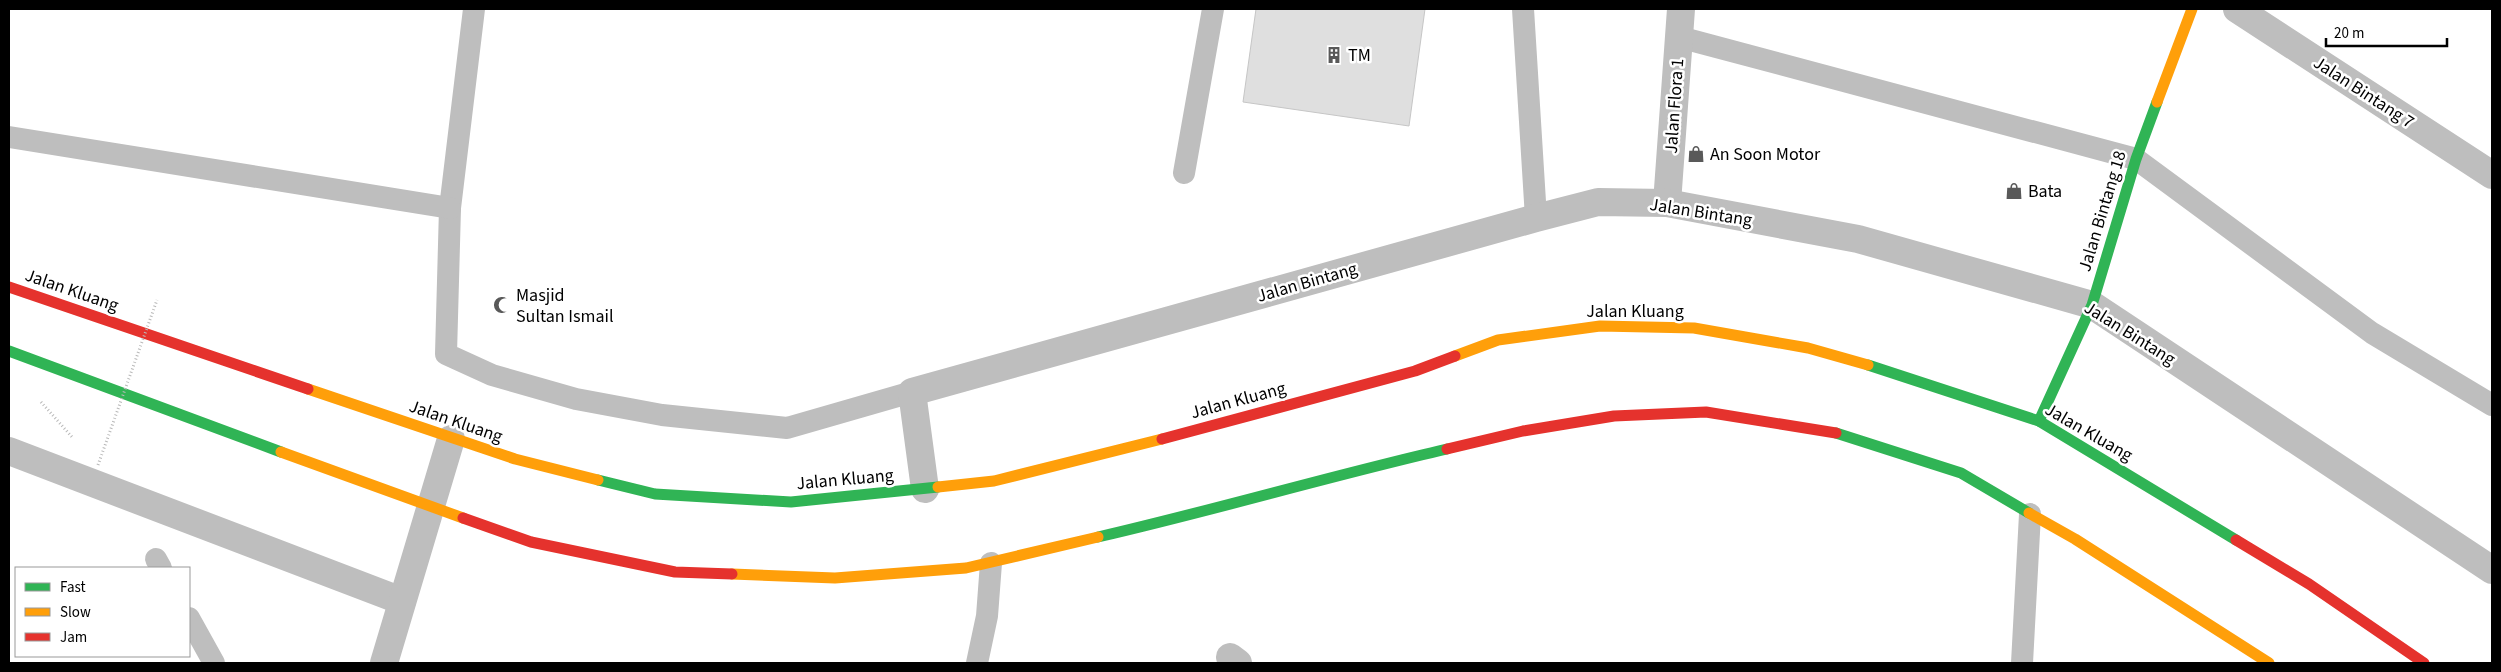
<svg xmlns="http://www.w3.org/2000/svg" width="2501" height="672" font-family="'Source Sans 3',sans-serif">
  <rect width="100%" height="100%" fill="#fff"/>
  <path fill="#dfdfdf" stroke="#c6c6c6" d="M1256 9H1425L1409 126 1243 102Z"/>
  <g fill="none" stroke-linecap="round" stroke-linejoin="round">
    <path stroke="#b9b9b9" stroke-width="3" stroke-dasharray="1 2.5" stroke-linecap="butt" d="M41 402 72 437"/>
    <g stroke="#bebebe" stroke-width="22">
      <path d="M474 9 450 208 446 354 492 375 576 399 662 415 787 428 912 392"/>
      <path d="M1523 9 1536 218"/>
      <path d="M1679 37 2136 159 2372 333 2492 405"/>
      <path d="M9 137 450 208"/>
      <path d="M1184 173 1213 9"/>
      <path d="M156 559 161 568"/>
      <path d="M189 618 214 663"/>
      <path d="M977 663 987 616 991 563"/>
      <path d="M2022 663 2030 514"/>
    </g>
    <g stroke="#bebebe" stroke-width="28">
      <path d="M2237 9 2492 175"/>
      <path d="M1667 203 1681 9"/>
      <path d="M9 451 402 601"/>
      <path d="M925 489 912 392 1536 218 1598 202 1667 203 1858 239 2092 305 2492 570"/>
      <path d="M1230 657 1238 663"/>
      <path d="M384 663 451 439"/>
    </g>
    <g stroke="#30b455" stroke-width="11">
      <path d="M9 351 281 452"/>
      <path d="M1868 365 2039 421 2236 540"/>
      <path d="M2039 421 2092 305 2136 159 2157 102"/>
      <path d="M1836 433 1961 473 2029 513"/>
      <path d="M598 480 655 494 791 502 938 487"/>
      <path d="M1098 537C1215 510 1330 476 1447 449"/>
    </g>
    <g stroke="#ff9f0a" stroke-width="11">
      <path d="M2157 102 2192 9"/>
      <path d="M1455 356 1498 340 1600 326 1694 328 1808 348 1868 365"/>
      <path d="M308 389 515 459 598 480"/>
      <path d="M281 452 463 518"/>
      <path d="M938 487 994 481 1162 439"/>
      <path d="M2029 513 2075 539 2269 663"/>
      <path d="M732 574 835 578 966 568 1098 537"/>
    </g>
    <g stroke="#e5322d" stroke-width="11">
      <path d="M9 287 308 389"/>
      <path d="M1162 439 1415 371 1455 356"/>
      <path d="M1447 449 1523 431 1614 416 1706 412 1836 433"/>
      <path d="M463 518 531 542 675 572 732 574"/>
      <path d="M2236 540 2309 584 2424 663"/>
    </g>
    <path stroke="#b9b9b9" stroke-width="3" stroke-dasharray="1 2.5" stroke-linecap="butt" d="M98 465 157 300"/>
  </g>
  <defs>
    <g id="building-bare" transform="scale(1.35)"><path d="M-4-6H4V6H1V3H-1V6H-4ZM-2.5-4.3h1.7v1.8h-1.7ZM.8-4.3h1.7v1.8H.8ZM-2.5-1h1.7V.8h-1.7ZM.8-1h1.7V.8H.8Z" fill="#595959" stroke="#fff" stroke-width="2.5" paint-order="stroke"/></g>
    <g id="shop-bare" transform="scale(1.35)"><path d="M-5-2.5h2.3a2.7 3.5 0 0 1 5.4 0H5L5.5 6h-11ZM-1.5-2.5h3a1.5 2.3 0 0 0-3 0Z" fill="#595959" stroke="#fff" stroke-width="2.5" paint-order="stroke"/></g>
    <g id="mosque-bare" transform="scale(1.35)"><path d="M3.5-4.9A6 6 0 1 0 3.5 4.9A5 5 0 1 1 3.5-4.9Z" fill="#595959" stroke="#fff" stroke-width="2.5" paint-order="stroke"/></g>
  </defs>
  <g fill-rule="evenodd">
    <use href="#building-bare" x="1334" y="55"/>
    <use href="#shop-bare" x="1696" y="154"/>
    <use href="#shop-bare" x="2014" y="191"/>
    <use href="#mosque-bare" x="502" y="305"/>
  </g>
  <g text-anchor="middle" stroke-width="5" stroke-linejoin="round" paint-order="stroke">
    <g font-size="18" fill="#000" stroke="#fff" text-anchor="start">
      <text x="1348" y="61">TM</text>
      <text x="1710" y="160">An Soon Motor</text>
      <text x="2028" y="197">Bata</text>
      <text x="516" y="301">Masjid<tspan x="516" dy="21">Sultan Ismail</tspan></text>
    </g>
    <g font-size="18" fill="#000" stroke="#fff">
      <text transform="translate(2364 92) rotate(33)" y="6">Jalan Bintang 7</text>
      <text transform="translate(1674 106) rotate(-86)" y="6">Jalan Flora 1</text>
      <text transform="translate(2102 211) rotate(-73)" y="6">Jalan Bintang 18</text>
      <text transform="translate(1701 212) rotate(9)" y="6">Jalan Bintang</text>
      <text transform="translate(1307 282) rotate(-16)" y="6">Jalan Bintang</text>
      <text transform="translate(72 290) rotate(19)" y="6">Jalan Kluang</text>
      <text x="1635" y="317">Jalan Kluang</text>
      <text transform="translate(2130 333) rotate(32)" y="6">Jalan Bintang</text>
      <text transform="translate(1238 400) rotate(-15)" y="6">Jalan Kluang</text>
      <text transform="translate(456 421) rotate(19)" y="6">Jalan Kluang</text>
      <text transform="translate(2089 432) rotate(30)" y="6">Jalan Kluang</text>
      <text transform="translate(845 479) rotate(-5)" y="6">Jalan Kluang</text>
    </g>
  </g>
  <rect width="2501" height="672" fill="none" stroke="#000000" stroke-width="20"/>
  <rect x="15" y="567" width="175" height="90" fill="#ffffff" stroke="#999999"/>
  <rect x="25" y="583" width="25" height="8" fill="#30b455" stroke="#999999"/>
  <text x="60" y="592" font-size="15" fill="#000000">Fast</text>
  <rect x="25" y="608" width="25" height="8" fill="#ff9f0a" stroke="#999999"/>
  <text x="60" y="617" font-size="15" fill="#000000">Slow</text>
  <rect x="25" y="633" width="25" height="8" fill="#e5322d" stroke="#999999"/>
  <text x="60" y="642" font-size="15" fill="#000000">Jam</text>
  <path d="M2326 38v8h121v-8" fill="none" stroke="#000000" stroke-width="2.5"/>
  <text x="2334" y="38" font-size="15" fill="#000000" stroke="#ffffff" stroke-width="4" paint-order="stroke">20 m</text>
</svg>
